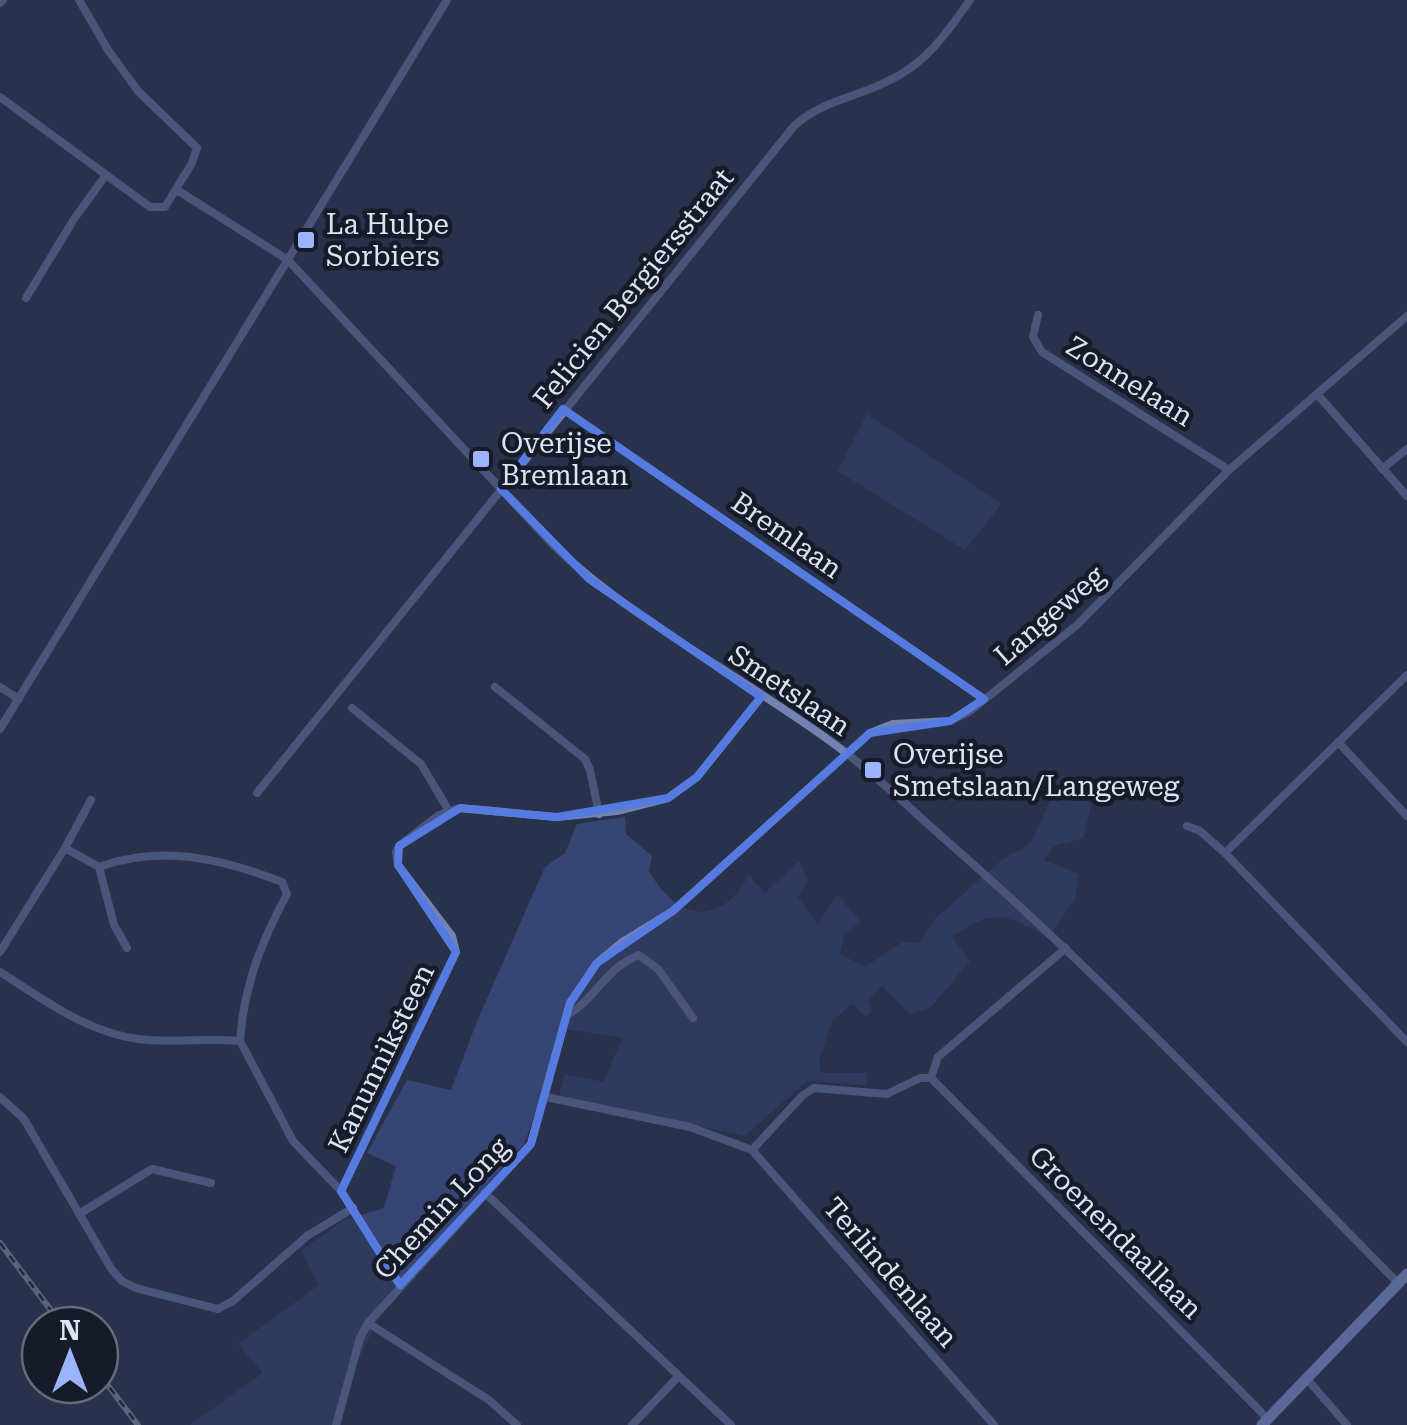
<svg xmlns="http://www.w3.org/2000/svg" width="1407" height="1425" font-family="'Roboto Serif',serif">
  <rect width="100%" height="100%" fill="#29324d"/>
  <g fill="#374575">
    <path d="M867 414 1001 504 965 550 838 471Z"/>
    <path d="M1062 776 1091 805 1083 838 1054 846 1044 860 1079 874 1075 899 1048 938C1008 913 991 908 952 937L970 961 931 1007 910 1015 882 986 868 1000 872 1011 865 1017 853 1003 832 1021 819 1060 821 1073H866L867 1085 807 1081 745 1136 559 1096 565 1074 604 1082 622 1038 567 1029 524 1144 394 1287 358 1360 341 1425H190L263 1373 238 1344 319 1285 301 1251 344 1220 384 1208 396 1166 367 1153 407 1080 451 1090 478 1019 545 867 565 853 577 824 625 817 626 834 652 856 649 871C677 920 719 929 749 875L765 893 799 861 808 881 798 897 818 924 837 895 861 921 844 935 840 954 865 967 903 942 919 943 936 918 1003 859 1030 844Z"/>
  </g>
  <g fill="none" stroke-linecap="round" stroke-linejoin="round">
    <g stroke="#7282b1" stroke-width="8">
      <path d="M0 3 3 0"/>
      <path d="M0 97 150 207H165L192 163 197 148 138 91 108 50 79 0"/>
      <path d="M177 190 288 260 554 546C642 628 750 680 845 752 881 780 914 812 948 842 1106 980 1251 1134 1398 1283"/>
      <path d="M26 298 74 219 106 175"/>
      <path d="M1038 315 1033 337 1042 352 1229 470"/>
      <path d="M1317 394 1407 496"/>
      <path d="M563 409 984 699"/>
      <path d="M1382 469 1407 449"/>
      <path d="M0 687 19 699"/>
      <path d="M495 687 585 759 590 770 599 814"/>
      <path d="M352 708 421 764 449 811"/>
      <path d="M0 729 447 0"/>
      <path d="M1338 742 1407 816"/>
      <path d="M257 793 794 126C821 101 854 98 886 82 926 64 946 34 970 0"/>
      <path d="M1187 826 1200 831 1225 853 1407 1042"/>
      <path d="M65 848 91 800"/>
      <path d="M1225 853 1407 675"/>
      <path d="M99 867 114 925 127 948"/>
      <path d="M0 952 65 848 99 867C161 844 223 859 282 882L287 894C261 943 244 985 240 1041"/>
      <path d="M0 972C43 999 87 1033 139 1039 173 1043 207 1038 240 1041L293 1141 341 1191 400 1285"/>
      <path d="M567 1015C595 1000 605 968 639 955L658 969 693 1018"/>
      <path d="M931 1078 1268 1419"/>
      <path d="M0 1097 24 1119 112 1270 122 1281 136 1288 218 1309 233 1301 307 1236 353 1208"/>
      <path d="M546 1097 690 1127 752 1150 994 1425"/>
      <path d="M752 1150 803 1095 814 1088 887 1094 920 1078H931L938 1057 1066 948"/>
      <path d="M341 1191 456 952 452 936 398 865 396 852 399 846 439 815 460 808 557 817 617 811 668 798 697 777 761 697"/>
      <path d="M485 1193 731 1425"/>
      <path d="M79 1214 152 1169 211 1183"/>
      <path d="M368 1323 489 1400 517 1425"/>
      <path d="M1307 1379 1347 1425"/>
      <path d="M336 1425 360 1338 368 1323 531 1144 570 1003 597 963 621 943 673 911 870 733 893 724 950 721 969 712 1077 625 1229 470 1407 316"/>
      <path d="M632 1425 678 1377"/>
    </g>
    <path stroke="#95aef9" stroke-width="11" d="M1262 1425 1407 1274"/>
    <g stroke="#99a1b6" stroke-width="6">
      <g id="rail">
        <path d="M0 1243 62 1325"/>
        <path d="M100 1375 138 1425"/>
      </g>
    </g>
    <use href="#rail" stroke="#171b27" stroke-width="2.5" stroke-dasharray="8" stroke-linecap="butt"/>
  </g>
  <path d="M0 0H1407V1425H0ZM563 409 984 699 950 721 870 733 673 911 597 963 570 1003 531 1144 400 1285 341 1191 456 952 398 865 399 846 460 808 557 817 668 798 697 777 761 697 589 579 501 489Z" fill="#29324d" fill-opacity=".55" fill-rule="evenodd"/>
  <path fill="none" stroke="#567be0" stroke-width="8" stroke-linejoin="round" d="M563 409 984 699 950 721 870 733 673 911 597 963 570 1003 531 1144 400 1285 341 1191 456 952 398 865 399 846 460 808 557 817 668 798 697 777 761 697 589 579 501 489Z"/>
  <g fill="#9cb4fd" stroke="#171b27" stroke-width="4">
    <rect x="296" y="230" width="20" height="20" rx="5"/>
    <rect x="471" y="449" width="20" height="20" rx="5"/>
    <rect x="863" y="760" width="20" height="20" rx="5"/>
  </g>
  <g text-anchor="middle" stroke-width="9" stroke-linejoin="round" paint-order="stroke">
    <g font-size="28" fill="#dce3f4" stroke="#171b27" text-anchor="start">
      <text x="326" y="234">La Hulpe<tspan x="326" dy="32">Sorbiers</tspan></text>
      <text x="501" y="453">Overijse<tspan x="501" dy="32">Bremlaan</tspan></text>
      <text x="893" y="764">Overijse<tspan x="893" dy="32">Smetslaan/Langeweg</tspan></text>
    </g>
    <g font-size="28" fill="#dce3f4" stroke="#171b27">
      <text transform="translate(633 288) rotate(-51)" y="10">Felicien Bergiersstraat</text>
      <text transform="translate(1130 381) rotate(32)" y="10">Zonnelaan</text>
      <text transform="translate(787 535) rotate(35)" y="10">Bremlaan</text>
      <text transform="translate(1049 615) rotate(-41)" y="10">Langeweg</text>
      <text transform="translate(790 690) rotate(34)" y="10">Smetslaan</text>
      <text transform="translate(381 1058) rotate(-64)" y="10">Kanunniksteen</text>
      <text transform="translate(441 1208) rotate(-47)" y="10">Chemin Long</text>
      <text transform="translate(1116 1232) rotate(45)" y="10">Groenendaallaan</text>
      <text transform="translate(891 1272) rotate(49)" y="10">Terlindenlaan</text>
    </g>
  </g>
  <g transform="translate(70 1355)"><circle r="48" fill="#171b27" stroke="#666b79" stroke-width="2.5"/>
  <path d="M0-8L18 38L0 25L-18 38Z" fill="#9cb4fd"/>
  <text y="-15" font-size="28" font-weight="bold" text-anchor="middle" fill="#dce3f4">N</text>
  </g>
</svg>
